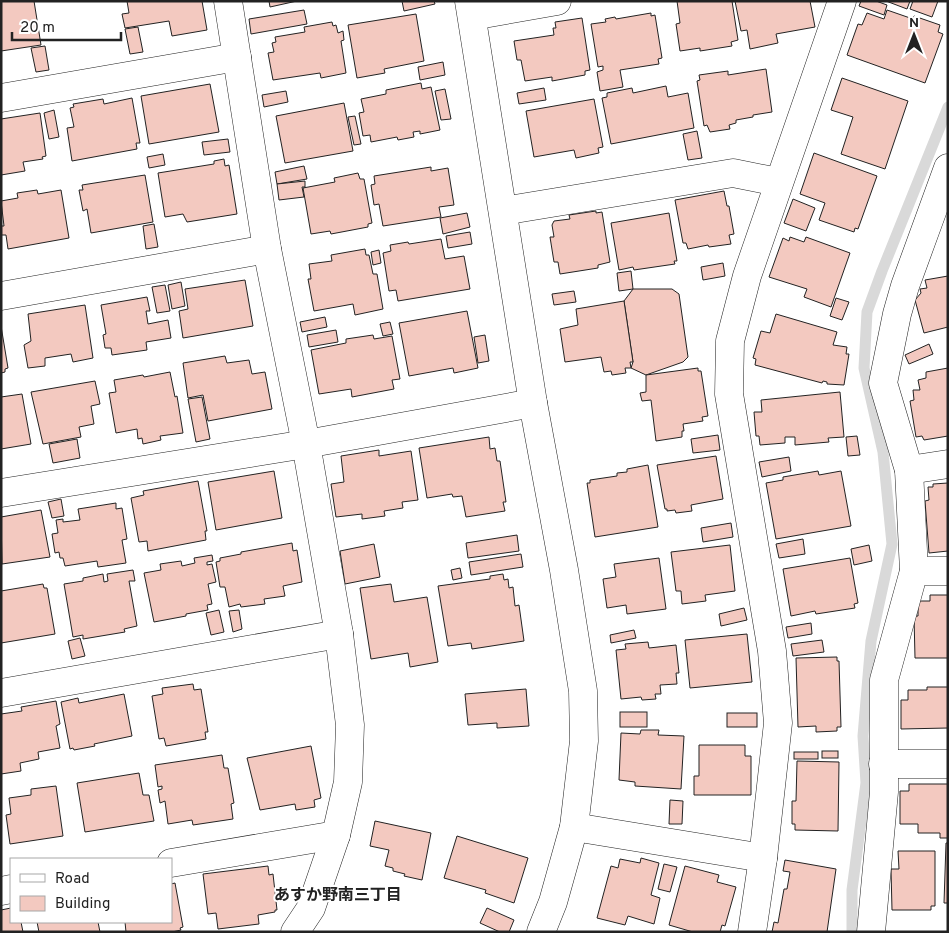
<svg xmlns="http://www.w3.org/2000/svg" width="949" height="933" font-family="Overpass,'Noto Sans JP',sans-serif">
  <rect width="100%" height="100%" fill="#fff"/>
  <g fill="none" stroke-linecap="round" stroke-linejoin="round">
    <path stroke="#d9d9d9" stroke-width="11" d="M852 932V890L866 783 863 736 871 641 892 544 883 452 864 368 867 312 882 271 948 107"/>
  </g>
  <g fill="#f3c9c0" stroke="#222">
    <path d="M1 1H34L41 45 1 51Z"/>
    <path d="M127 1H202L207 30 172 36 169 21 125 28 122 14 129 13Z"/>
    <path d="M269 1H297L270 7Z"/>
    <path d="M402 1H434L435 4 404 11Z"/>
    <path d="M677 1H732L738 40 731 42 732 46 700 51V48L680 51 676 24 680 23Z"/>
    <path d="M735 1H810L815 27 776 34 778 43 750 49 747 30 741 31Z"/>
    <path d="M861 1H876L887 5 884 15 859 6Z"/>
    <path d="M886 1H910L907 9Z"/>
    <path d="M913 1H938L932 17 910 9Z"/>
    <path d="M304 10 307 24 251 34 249 19Z"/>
    <path d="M887 10 913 19 914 16 940 25 938 32 943 34 925 83 847 55 858 24 862 25 867 13 884 19Z"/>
    <path d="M651 13V16L655 15 662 58 658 59 659 64 620 70 623 87 600 91 597 72 603 70V66L598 67 591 24 606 22 605 19 615 17 616 19Z"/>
    <path d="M416 14 424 61 384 69 385 73 357 78 348 25Z"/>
    <path d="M582 18 590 70 585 71V75L552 81V77L525 81 521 60H517L514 41 554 35 553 28H556L555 22Z"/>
    <path d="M332 22 333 26 336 25 338 33 343 31 344 40 341 41 346 73 321 78 320 73 273 80 268 53 274 52 272 43 276 42 275 37 305 32 304 27Z"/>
    <path d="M138 27 143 52 130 54 125 29Z"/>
    <path d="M45 46 49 70 36 72 31 48Z"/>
    <path d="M443 62 445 75 420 80 418 67Z"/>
    <path d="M766 69 772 112 753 115V117L736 120V123L729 125 730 129 710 132 707 125 704 126 697 81 700 80 699 75 728 71V75Z"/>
    <path d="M842 78 908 101 885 169 841 154 853 117 831 110Z"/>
    <path d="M421 83 422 89 431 87 440 130 420 134V131L413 132 414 137 398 140 397 137 371 142 370 135 363 136 359 113 364 112 361 99 386 94V90Z"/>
    <path d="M210 84 219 132 149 144 141 96Z"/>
    <path d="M666 86 668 97 688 93 694 128 611 144 602 98 607 97V93L632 88 633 93Z"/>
    <path d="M544 88 546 100 519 104 517 93Z"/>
    <path d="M445 89 451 119 441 120 435 91Z"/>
    <path d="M286 91 288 102 264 107 262 95Z"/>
    <path d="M132 98 140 143H136L137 149 72 161 67 128 74 127 70 108 74 107 73 104 103 99 104 104Z"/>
    <path d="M594 99 603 147 598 148 599 153 576 158 574 150 534 157 526 111Z"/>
    <path d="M344 103 353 151 285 163 276 116Z"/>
    <path d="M54 110 59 137 49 139 44 113Z"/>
    <path d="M40 113 46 156 42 157 43 159 23 162 25 171 1 175V119Z"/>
    <path d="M355 116 361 144 354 145 348 117Z"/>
    <path d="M697 131 702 158 688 160 683 134Z"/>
    <path d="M228 139 230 152 204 155 202 142Z"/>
    <path d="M814 153 877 176 858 229 855 228 854 232 819 220 825 203 800 194Z"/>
    <path d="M163 154 165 165 149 168 147 157Z"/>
    <path d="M224 159 225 166 229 165 237 214 187 222 183 214 165 217 158 173 214 164V161Z"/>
    <path d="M304 166 307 179 277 184 275 172Z"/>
    <path d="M431 167V171L448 168 454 205 439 207 441 217 383 226 379 204 374 205 371 185 375 184 374 176Z"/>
    <path d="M358 173 360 179H364L372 223 368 224V227L331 234 330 231 311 234 303 188 335 182 334 178Z"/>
    <path d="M145 175 153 222 91 233 87 209 83 211 79 190H83L82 185Z"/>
    <path d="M305 181V187H302L304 197 279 200 277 184Z"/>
    <path d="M37 190 38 194 61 190 69 238 8 249 6 235H1V226H4L1 201 18 198 17 193Z"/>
    <path d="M724 191 727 206H729L734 234 729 235 731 244 709 247 708 245 688 249 686 243H683L675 200Z"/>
    <path d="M793 199 815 208 806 231 784 223Z"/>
    <path d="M596 211V213L602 212 610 262 598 265V268L560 274 558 262H554L550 237H554L552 225 554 221 570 219 569 215Z"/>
    <path d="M467 213 470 227 443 234 440 218Z"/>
    <path d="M669 213 677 261H674L675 264 634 270 633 267 619 270 611 223Z"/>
    <path d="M154 224 158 247 146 249 143 226Z"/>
    <path d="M470 232 472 244 448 248 446 236Z"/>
    <path d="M790 237 804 242 806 237 850 253 831 307 804 297 807 289 769 277 783 238 789 241Z"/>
    <path d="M441 239 445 259 464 256 470 289 398 301 396 290 389 291 383 253 391 251 390 245 408 242 409 244Z"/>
    <path d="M365 249 366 255H369L373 274H377L383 309 355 315 353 304 314 311 308 279H311L309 264 332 261 331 255Z"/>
    <path d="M379 250 381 263 373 265 371 252Z"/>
    <path d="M723 263 725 276 703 280 701 267Z"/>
    <path d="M631 271 633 289 619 291 617 273Z"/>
    <path d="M948 276V327L924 333 915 300 921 293 920 289 927 288 925 280Z"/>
    <path d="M245 280 253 326 183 338 179 311 188 309 185 289Z"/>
    <path d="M181 282 185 306 172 309 168 285Z"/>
    <path d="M165 285 170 311 157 313 152 287Z"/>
    <path d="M633 289H672L679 294 688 357 683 362 646 375 631 368 633 362 624 301Z"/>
    <path d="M574 291 576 302 554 305 552 294Z"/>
    <path d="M147 297 150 311H146L148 324 168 320 171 338 146 342 147 350 112 355 111 348H105L103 335 106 334 101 305Z"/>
    <path d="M836 298 849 302 842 320 830 316Z"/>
    <path d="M624 301 633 362H630L631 368H625L626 373 612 375 611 371 604 372 601 357 565 362 560 329 578 325 576 309Z"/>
    <path d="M85 305 93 358 73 362 71 354 45 358V366L28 368 24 345 31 341 28 314Z"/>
    <path d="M467 311 478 368 454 373 453 368 409 376 399 323Z"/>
    <path d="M776 314 837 332 833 345 847 347 846 354H849L844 385 827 384V382L823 381 822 383 755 365 756 359 753 358 761 331 770 333Z"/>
    <path d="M325 317 327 327 302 332 300 322Z"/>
    <path d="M390 322 393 334 383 336 380 324Z"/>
    <path d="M1 326 8 368 5 369V372L1 373Z"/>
    <path d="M336 330 338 342 309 347 307 335Z"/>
    <path d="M373 335 374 339 392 336 400 379 392 380 394 389 352 397 351 389 319 394 311 350 346 343V339Z"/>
    <path d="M485 335 489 361 478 363 474 337Z"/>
    <path d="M929 344 933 354 909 364 905 355Z"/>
    <path d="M225 356 227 363 249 360 252 374 265 372 272 409 208 421 203 395 188 398 183 363Z"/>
    <path d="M698 368V371H701L708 416 702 417 703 421 683 424 684 431H682V437L656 441 651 400 642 401 640 393 646 392V375Z"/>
    <path d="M948 368V436L924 440 922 436 916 437 910 401 914 400 913 390H920L918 380 926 378V372Z"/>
    <path d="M170 372 175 397 177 396 183 433 160 436 161 440 143 444 142 438 138 439 137 429 116 433 109 393 116 392 114 380 143 375 144 377Z"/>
    <path d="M95 381 100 404 91 406 94 424 79 427 81 437 43 444 31 392Z"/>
    <path d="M840 392 844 437 828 438 829 442 795 445V437H785V443L760 445 759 436H756L754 412H762L761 400Z"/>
    <path d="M22 394 31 444 1 449V397Z"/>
    <path d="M202 397 210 439 196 442 188 399Z"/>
    <path d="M718 435 720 450 693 453 691 439Z"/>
    <path d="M857 436 860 455 848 456 846 437Z"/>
    <path d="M489 437 490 449 495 448 497 461H500L506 502H503L505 511 466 517 462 496 453 497 452 494 427 498 419 448Z"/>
    <path d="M77 439 80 458 53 463 49 444Z"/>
    <path d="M379 450V456L411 451 418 500 402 502 403 508 384 511 385 516 362 519V514L336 517 331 484 344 482 341 456Z"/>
    <path d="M716 456 723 499 691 505 692 511 676 513 675 510 667 511V509H665L657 465Z"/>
    <path d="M789 457 791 471 762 477 759 462Z"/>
    <path d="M648 465 658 527 595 537 587 483H590V480L617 476V473L627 472V469Z"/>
    <path d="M274 471 282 518 216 530 208 482Z"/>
    <path d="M818 471 819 475 841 471 851 526 776 539 766 483 783 480V477Z"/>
    <path d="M198 481 207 531H205L206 540 148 551 147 541 139 542 131 498 144 495 143 491Z"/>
    <path d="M948 483V551L929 553 925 501 929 500 928 487H933V484Z"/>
    <path d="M61 499 64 516 52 518 48 502Z"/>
    <path d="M116 503V509L122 508 127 539 122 540 126 563 98 567 97 561 65 566 63 558H60L59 552 55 553 52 534 58 533 56 520 63 519V522L80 520 78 509Z"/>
    <path d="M41 510 50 557 2 564 1 517Z"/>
    <path d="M731 523 733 537 703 542 701 528Z"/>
    <path d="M517 535 519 551 468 558 466 543Z"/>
    <path d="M803 539 805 554 779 558 776 544Z"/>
    <path d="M292 543 293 551 297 550 302 582 283 586 285 596 264 599 265 604 241 607 240 604 229 607 225 587H220L216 562 220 561V558L241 554V552Z"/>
    <path d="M374 544 380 577 345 584 340 551Z"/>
    <path d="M730 545 735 591 705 595 706 601 682 604 681 591H676L671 552Z"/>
    <path d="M869 545 872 561 854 565 851 549Z"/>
    <path d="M521 554 523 567 471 575 469 562Z"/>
    <path d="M212 555 213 561 207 562V565L212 564 216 582 208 584 212 604 207 605 208 610 186 614V616L154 622 144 573 161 570 160 564 181 561 182 566 195 563 194 558Z"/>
    <path d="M659 558 666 609 627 614 626 605 607 608 603 579 616 577 614 564Z"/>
    <path d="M850 558 858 603 854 604 855 608 816 614 815 611 791 616 783 569Z"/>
    <path d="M460 568 462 578 453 580 451 570Z"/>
    <path d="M133 570 135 581H129L137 626 124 629 125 632 83 639V635L73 637 64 584 83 581V578L103 574 104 582 108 581 107 574Z"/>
    <path d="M503 574 504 580 508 579 509 588 513 587 515 606 519 605 524 641 472 649 471 643 448 646 438 586 490 579V576Z"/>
    <path d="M43 584 44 588H47L55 634 1 643V591Z"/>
    <path d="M391 584 394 602 427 597 438 662 410 667 408 653 371 659 360 588Z"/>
    <path d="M930 595H948V658H915L914 616H918V601H930Z"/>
    <path d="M744 608 747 620 721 626 719 614Z"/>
    <path d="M219 610 224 632 211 635 206 613Z"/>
    <path d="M239 610 242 629 233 632 229 611Z"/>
    <path d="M811 623 812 634 788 638 786 627Z"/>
    <path d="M634 630 636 638 611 643 610 635Z"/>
    <path d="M747 634 752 682 690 688 685 640Z"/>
    <path d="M80 638 85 656 72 659 68 641Z"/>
    <path d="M822 640 824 652 793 656 791 644Z"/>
    <path d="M648 642 649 648 676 645 679 673H676L677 684 660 685 661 694H655L656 699 642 700 641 697 621 699 616 650 626 649 625 644Z"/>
    <path d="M837 657V661H839L841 727H837V731L816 732V726L798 727 796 658Z"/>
    <path d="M193 684 194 690 201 689 208 732H205L206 739 166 746 164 738 159 739 152 696 163 694 162 688Z"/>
    <path d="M927 687H948V728L901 729V700H908V690H927Z"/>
    <path d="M526 689 529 726 497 728V723L468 725 465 694Z"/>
    <path d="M124 694 132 736 94 744 95 746 74 750 73 748 70 749 61 702 78 698 79 703Z"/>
    <path d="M56 701 60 724 56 726 60 748 38 752 39 759 20 763 21 771 1 774V714L22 711 21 707Z"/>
    <rect x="620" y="712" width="27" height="15"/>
    <rect x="727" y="713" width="30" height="14"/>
    <path d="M641 730H659L658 735 684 736 681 789 635 786V782L619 780 621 733 640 734Z"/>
    <path d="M699 745H745V756H751V795H694V776H699Z"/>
    <path d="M311 746 321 798 314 800 315 807 296 810 295 804 260 810 247 758Z"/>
    <rect x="822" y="751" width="16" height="7"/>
    <rect x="794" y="752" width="24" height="7"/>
    <path d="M222 755 224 768H228L234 803 231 804 233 819 193 825 192 820 168 824 165 801 160 803 158 790 162 789V786L158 787 155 765Z"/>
    <path d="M797 761 839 762 838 831 795 830V824H792V801H796Z"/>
    <path d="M139 773 143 795H149L154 821 85 832 77 783Z"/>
    <path d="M909 784H948V838H940V833H918V824H900V791H909Z"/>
    <path d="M56 786 63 836 10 844 6 815 11 814 9 798 31 795V789Z"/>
    <path d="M670 800 683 801 682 824H669Z"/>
    <path d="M375 821 431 833 422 880 404 876 405 874 393 871V868L385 866 389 850 370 846Z"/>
    <path d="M457 836 528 858 514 903 485 893 486 890 444 878Z"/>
    <path d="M946 843H948V903H944Z"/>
    <path d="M898 851H935V906H931V910H892L891 869H899Z"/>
    <path d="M641 858 659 863 651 895 660 898 654 924 628 916 625 925 597 918 611 866 618 868 620 859 640 863Z"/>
    <path d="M785 860 836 869 827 932H772L774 922 778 923 784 889H787L790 872 783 871Z"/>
    <path d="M664 864 677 867 670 892 658 889Z"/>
    <path d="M268 866 269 875 273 874 277 910H275V912L258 915 259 924 218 929 216 913 208 914 203 874Z"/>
    <path d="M685 866 719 875 717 882 736 887 725 926 722 925 720 932H693L669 925Z"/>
    <path d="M175 883 183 927 180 928 181 930 172 932H126L125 922H171V884Z"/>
    <path d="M11 908V922H21L23 932H1V910Z"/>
    <path d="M487 908 514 920 509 932H500L480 923Z"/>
    <path d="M37 922H98L100 932H39Z"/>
  </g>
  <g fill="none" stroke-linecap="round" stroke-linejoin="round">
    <g stroke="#222" stroke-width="29">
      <g id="minor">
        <path d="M228 1 267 249 306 444 339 634 350 725 348 782 336 835 311 908 295 932"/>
        <path d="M469 1 533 403 564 570 583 691 584 741 574 827 553 902 541 932"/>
        <path d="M472 16 557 1"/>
        <path d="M1 98 237 57"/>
        <path d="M503 211 733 173 778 182"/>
        <path d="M1 296 267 249"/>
        <path d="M909 470 948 464"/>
        <path d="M1 493 306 444 533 403"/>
        <path d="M914 571H948"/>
        <path d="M1 693 339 634"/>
        <path d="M883 764H948"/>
        <path d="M574 827 763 858"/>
        <path d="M171 863 336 835"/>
        <path d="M1 891 11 889"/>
        <path d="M752 932 763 858 778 723 772 651 729 394 730 341 747 276 842 1"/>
        <path d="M871 932 884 792V680L914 571 909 470 883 383 897 314 905 286 948 168"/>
      </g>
    </g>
    <use href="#minor" stroke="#fff" stroke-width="28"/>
  </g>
  <g text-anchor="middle" stroke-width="4" stroke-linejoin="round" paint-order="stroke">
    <g font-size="16" font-weight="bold" fill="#222" stroke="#fff">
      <text x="338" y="900">あすか野南三丁目</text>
    </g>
  </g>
  <rect width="949" height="933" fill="none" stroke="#222222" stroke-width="5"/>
  <rect x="10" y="858" width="162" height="65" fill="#ffffff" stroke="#a7a7a7"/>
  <rect x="20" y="874" width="25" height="8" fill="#ffffff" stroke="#a7a7a7"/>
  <text x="55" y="883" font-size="15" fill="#222222">Road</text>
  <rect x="20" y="896" width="25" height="15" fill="#f3c9c0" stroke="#a7a7a7"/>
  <text x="55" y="908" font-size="15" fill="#222222">Building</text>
  <g transform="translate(914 35)" stroke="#ffffff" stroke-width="4" paint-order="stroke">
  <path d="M0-4L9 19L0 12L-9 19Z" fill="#222222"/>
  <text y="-8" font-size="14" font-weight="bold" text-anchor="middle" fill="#222222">N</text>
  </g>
  <path d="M12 32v8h109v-8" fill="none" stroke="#222222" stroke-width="2.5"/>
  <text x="20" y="32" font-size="15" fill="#222222" stroke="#ffffff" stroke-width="4" paint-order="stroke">20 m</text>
</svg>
